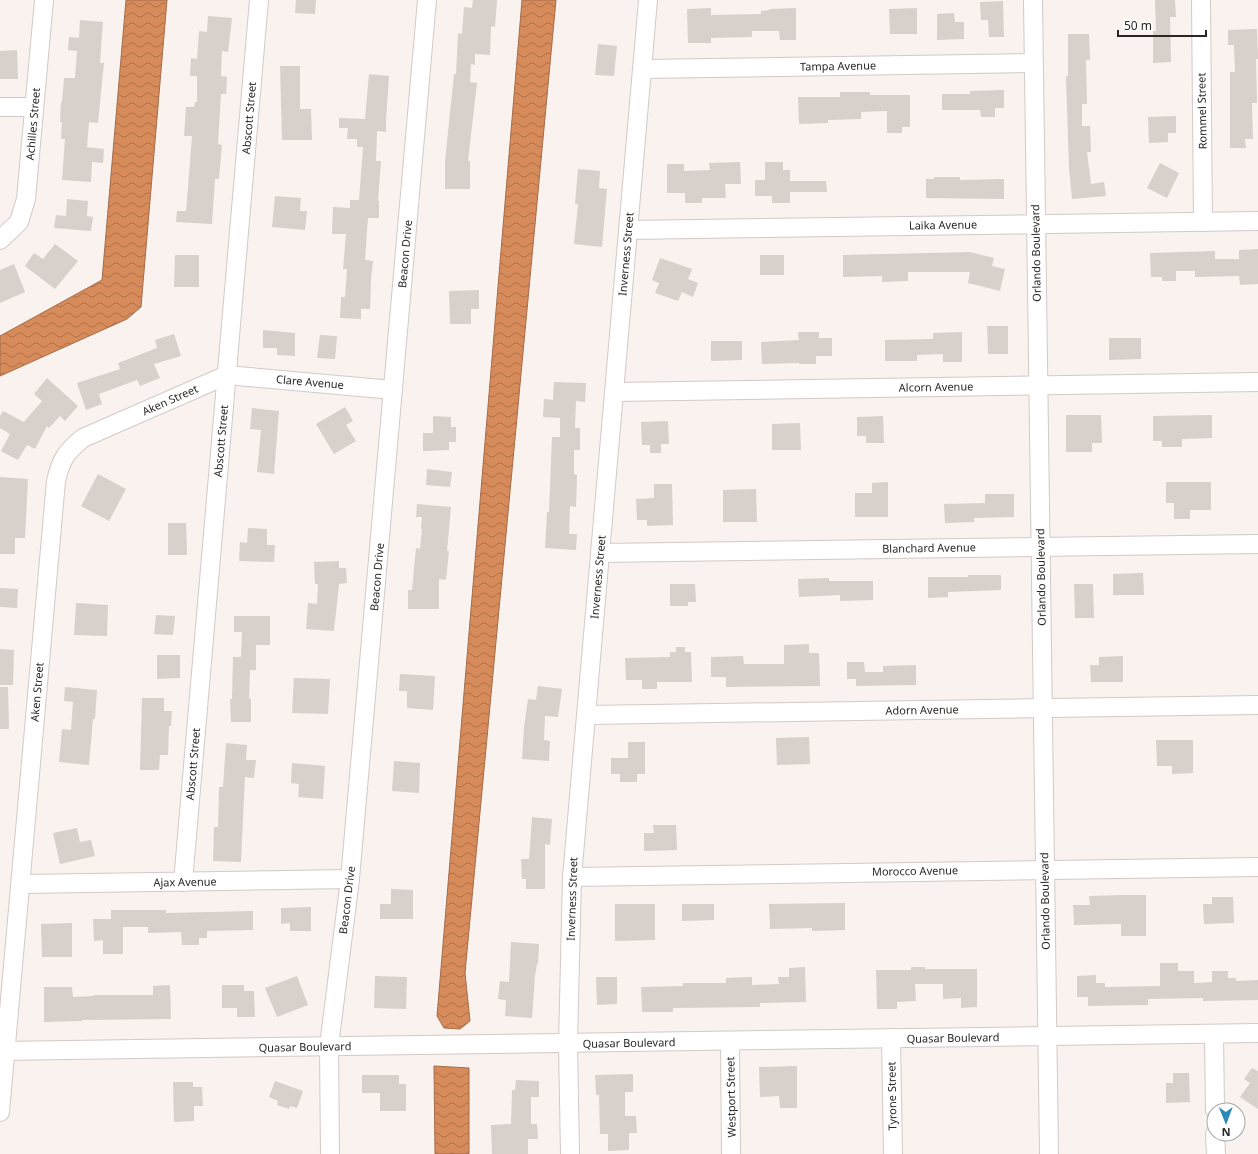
<svg xmlns="http://www.w3.org/2000/svg" width="1258" height="1154" font-family="'Noto Sans',sans-serif">
  <defs>
    <pattern id="water-waves" width="16" height="10" patternUnits="userSpaceOnUse"><rect width="16" height="10" fill="#d78b5a"/><path d="M0 5q4-4 8 0t8 0" fill="none" stroke="#ae714a"/></pattern>
  </defs>
  <rect width="100%" height="100%" fill="#f9f2ee"/>
  <g fill="url(#water-waves)" stroke="#a36d4a">
    <path d="M126 0H167L141 307 127 319 0 376V336L102 280Z"/>
    <path d="M522 0H556L465 973 470 1021 460 1029 444 1028 437 1016Z"/>
    <path d="M434 1066 469 1068V1154H435Z"/>
  </g>
  <g fill="#d7d0cb">
    <path d="M296 0H316L315 14 295 13Z"/>
    <path d="M473 0H497L495 27 491 26 490 55 475 54V65L471 64 470 82 477 83 468 161H470V189H445V161L454 74H456L458 33 462 34 464 7 472 8Z"/>
    <path d="M1155 0H1175L1176 17H1170L1171 62 1153 63V31H1156Z"/>
    <path d="M1003 1 1004 37H989L988 20H981L980 2Z"/>
    <path d="M711 8V15L761 14V11L770 10V9L796 8V40H780L779 31H752V37L711 38V43H688L687 9Z"/>
    <path d="M917 8V34H890L889 9Z"/>
    <path d="M954 13 955 22H964V39L937 40V14Z"/>
    <path d="M208 16 232 18 228 52 222 51 221 76 227 77 226 94H221L218 144 222 145 219 179H215L212 224 176 222 177 211H186L188 187 192 136H184L186 107H194L195 102H197V76H190L191 58 197 59 199 31 207 32Z"/>
    <path d="M80 20 103 22 100 63H104L98 123 89 122 87 147 104 149 103 163 92 162 91 182 62 180 65 139H61L62 122H60L61 102H62L64 78H75L77 51 68 50 69 37 79 38Z"/>
    <path d="M1257 29 1258 59H1256L1257 103H1252L1253 139H1245L1246 148H1230V72H1235L1234 45H1228V30Z"/>
    <path d="M1068 34H1089L1090 60H1086L1087 104H1082V126H1090L1091 152H1087L1091 184 1104 182 1106 196 1072 199 1069 168 1066 76H1068Z"/>
    <path d="M598 44 617 46 614 76 595 75Z"/>
    <path d="M17 50 18 79H0V51Z"/>
    <path d="M280 66H300V109H311L312 140H282Z"/>
    <path d="M369 74 389 76 386 120V132L377 131 376 161H381L378 201H379V218H368L365 260 373 261 371 279 370 309H361V319L340 318 341 297H345L347 269H343L346 234H332L333 207 350 208V200H359L363 147H357V139H347L348 128H339V118L365 119Z"/>
    <path d="M1004 90V108H995V117H981L980 110H942V94H970V91Z"/>
    <path d="M840 92H870V95H910V127H902V133H887V111L861 112V119L828 120V123L799 124 798 97H840Z"/>
    <path d="M1176 116V133H1168V142L1149 143 1148 117Z"/>
    <path d="M740 162 741 184H725L726 198H702V203H685V193H667V164H684V171L710 170 709 163Z"/>
    <path d="M765 162H783V170H790V181H826L827 192H790V203H772V196H755V180H765Z"/>
    <path d="M1160 163 1179 173 1167 198 1147 188Z"/>
    <path d="M578 169 600 171 599 188 607 189 602 247 574 244 578 204H575Z"/>
    <path d="M934 177H960V180L1004 179V199L926 198V179H934Z"/>
    <path d="M275 196 301 198 300 211H307L305 230 272 227Z"/>
    <path d="M67 199 88 201 87 216 93 217 91 231 54 228 56 215 66 216Z"/>
    <path d="M55 244 78 261 55 289 25 266 34 253 43 259Z"/>
    <path d="M1258 249V284L1240 285 1239 276 1195 277V271H1176V281H1162V277H1151L1150 253 1215 251V259H1239V250Z"/>
    <path d="M970 252 994 258 992 266 1005 269 1000 291 968 283 970 272H908V281L882 282V276L843 277V255Z"/>
    <path d="M175 255H199V287H174Z"/>
    <rect x="760" y="255" width="24" height="20"/>
    <path d="M660 258 692 269 688 279 698 283 693 297 682 292 678 301 655 293 659 283 652 280Z"/>
    <path d="M14 264 25 292 0 303V270Z"/>
    <path d="M479 290V309H471V324H450L449 291Z"/>
    <path d="M987 326H1008V354H988Z"/>
    <path d="M263 330 295 333V356L277 355V348H263Z"/>
    <path d="M798 332H819V338H832V356H816V364H799V363L762 364 761 342 799 340Z"/>
    <path d="M962 332V362H943V354L917 355V361H885V340L933 339V333Z"/>
    <path d="M174 334 181 356 154 364 160 378 140 386 137 380 99 394 102 404 86 410 77 383 120 369 118 363 157 348 155 340Z"/>
    <path d="M320 335 337 336 335 359 317 358Z"/>
    <path d="M1109 338H1141V359L1109 360Z"/>
    <path d="M711 341H742V360L711 361Z"/>
    <path d="M47 378 78 406 65 421 60 416 49 428 47 426 35 449 27 445 18 460 1 451 10 434 0 428V416L3 411 24 422 42 401 34 394Z"/>
    <path d="M554 382 586 383 585 402 576 401 575 428H580V450H574V474L577 475 576 507 570 506 569 534H577L576 550 545 548 547 512H549L552 437H560V418L543 417 544 399 553 400Z"/>
    <path d="M345 407 353 421 346 425 356 441 334 454 316 424Z"/>
    <path d="M252 408 279 411 274 474 257 472 261 430 250 429Z"/>
    <path d="M1066 415H1101L1102 443H1092V452H1066Z"/>
    <path d="M1212 415V438L1182 439V447H1162V441H1153V416Z"/>
    <path d="M433 416 451 417V427H456V442H449V450L423 451V433H433Z"/>
    <path d="M883 416 884 443H866V436H857V417Z"/>
    <path d="M668 421 669 444H661V453H650V445H642L641 422Z"/>
    <path d="M800 423 801 450H772V424Z"/>
    <path d="M427 469 452 472 450 487 426 485Z"/>
    <path d="M98 474 126 489 109 521 81 506Z"/>
    <path d="M0 477 28 479 25 538H15V554H0Z"/>
    <path d="M888 482V517H855V493H872V483Z"/>
    <path d="M1166 482H1211V510H1190V519H1174V503H1166Z"/>
    <path d="M654 484H672L673 525 647 526V520H637L636 499 654 498Z"/>
    <path d="M756 489 757 522H723V490Z"/>
    <path d="M985 494H1014V517L974 518V522L945 523 944 504 985 503Z"/>
    <path d="M417 504 451 507 447 551H449L446 580 439 579V609H408V590H412L416 548 420 549 422 529H421L422 517H416Z"/>
    <path d="M168 523H186L187 555H168Z"/>
    <path d="M248 528 267 529V545H275L274 562 239 561 240 542 247 543Z"/>
    <path d="M339 561V568H346L347 583 339 584 334 631 306 629 308 603 317 604 318 584H315L314 562Z"/>
    <path d="M1143 573 1144 595H1113V574Z"/>
    <path d="M968 575H1001V590L948 592V597L928 598V577H968Z"/>
    <path d="M829 578V581H873V600L840 601V595L799 597 798 579Z"/>
    <path d="M670 584H695L696 602H688V606H670Z"/>
    <path d="M1074 584H1093L1094 618H1075Z"/>
    <path d="M0 588 18 589 17 608 0 607Z"/>
    <path d="M76 603 108 605 107 636 74 635Z"/>
    <path d="M156 615 175 616 173 635 154 634Z"/>
    <path d="M234 616H270V645H256V670H250L249 699 251 698V722H231L230 699H232L233 657H241L242 632H234Z"/>
    <path d="M809 644V653H819L820 686 726 687V677H711V657L743 656 744 664H784V645Z"/>
    <path d="M676 647H685V652H691L692 682H657V689H642V680H626L625 658 670 657V652H676Z"/>
    <path d="M0 649 14 650 13 685H0Z"/>
    <path d="M157 655H180V678L157 679Z"/>
    <path d="M1123 656V682H1091L1090 665H1099V657Z"/>
    <path d="M847 662H864L865 672H883V666L916 665V685L856 686V679H847Z"/>
    <path d="M400 674 435 676 433 710 407 708V691H399Z"/>
    <path d="M294 678 330 679 328 714 292 713Z"/>
    <path d="M538 686 562 689 558 717 545 716 544 740 550 741 549 761 522 759 524 727 528 699 536 700Z"/>
    <path d="M0 687H8L9 729H0Z"/>
    <path d="M65 687 97 690 95 719H93L89 765 59 762 62 729 71 730 73 702 64 701Z"/>
    <path d="M142 698H164V711H172L171 726H169L168 755H160L159 770H140Z"/>
    <path d="M809 737 810 764 777 765 776 738Z"/>
    <path d="M1156 740H1193V773L1172 774V766H1157Z"/>
    <path d="M628 742H645V774H637V782H620V774H611V758H628Z"/>
    <path d="M226 743 247 745 246 760H256L254 778 245 777 241 862 213 861 214 827H218L219 787H223Z"/>
    <path d="M394 761 420 763 419 793 392 791Z"/>
    <path d="M292 763 325 766 323 799 298 797 299 784 291 783Z"/>
    <path d="M532 817 552 819 550 845 545 844V889H526V879H522L521 859H529Z"/>
    <path d="M653 825H676L677 850 644 851V833H654Z"/>
    <path d="M77 828 80 842 91 840 95 856 60 864 53 833Z"/>
    <path d="M391 889 413 890V919H380V904H391Z"/>
    <path d="M1124 895H1146V936H1121V924L1074 925 1073 905H1090L1089 896Z"/>
    <path d="M1212 897H1233L1234 923 1204 924 1203 904H1212Z"/>
    <path d="M845 903V930L812 931V928L770 929 769 904Z"/>
    <path d="M615 904H655V940L615 941Z"/>
    <path d="M682 904H714V920L682 921Z"/>
    <path d="M311 907V931H290V923L281 924V908Z"/>
    <path d="M111 910H166V913L253 911V930L207 931V938H199V945H182L181 932 148 933V927H123V954H103V940L94 941 93 919H111Z"/>
    <path d="M72 923V957H42L41 924Z"/>
    <path d="M511 942 539 944 538 964H537L535 976 532 1018 505 1016 506 1000 498 999 500 981 509 982Z"/>
    <path d="M1160 963H1178V971H1194V983L1212 982V971H1228V978H1236V981L1258 980V1000L1203 1001V998L1148 999V1005L1088 1006V997H1077V976L1096 975V983H1105V987L1160 986Z"/>
    <path d="M805 967 806 1002 760 1003V1007L673 1008V1012H642L641 987 683 986V983H726V978L752 977V985L779 984 778 977H789V968Z"/>
    <path d="M911 967H925V969H977V1007L961 1008V998L943 999V984H915L916 1001 897 1002V1009H877L876 970H911Z"/>
    <path d="M297 976 308 1005 277 1017 265 988Z"/>
    <path d="M375 976 407 977 406 1009 374 1008Z"/>
    <path d="M596 977H617V1004L597 1005Z"/>
    <path d="M170 985 171 1019 82 1020V1021L44 1022V987H72L73 997 93 996V995H153V986Z"/>
    <path d="M222 985H244V991H254L255 1017H237V1008H222Z"/>
    <path d="M797 1066V1108H780L779 1096 760 1097 759 1067Z"/>
    <path d="M1252 1068 1258 1071V1109L1240 1097 1250 1083 1244 1079Z"/>
    <path d="M1173 1073H1189L1190 1102 1166 1103V1083H1173Z"/>
    <path d="M633 1074V1092H625V1116H636L637 1133H629V1150L608 1151V1134H600L599 1095H596L595 1075Z"/>
    <path d="M362 1075H399V1084H406V1111H380V1093H362Z"/>
    <path d="M516 1080 539 1081V1097H531V1124H537L538 1139H528V1154H492L491 1125 511 1124 512 1090H515Z"/>
    <path d="M275 1081 303 1091 297 1108 290 1106 289 1109 277 1105 278 1101 269 1097Z"/>
    <path d="M173 1082H193V1087H202L203 1106H194V1121L174 1122Z"/>
  </g>
  <g fill="none" stroke-linecap="round" stroke-linejoin="round">
    <g stroke="#d2cac6" stroke-width="20">
      <g id="minor">
        <path d="M1033 0 1049 1154"/>
        <path d="M1201 0 1203 222"/>
        <path d="M642 69 1034 63"/>
        <path d="M0 107H34"/>
        <path d="M628 230 1258 221"/>
        <path d="M0 240 19 222 26 199 44 0"/>
        <path d="M614 392 1258 382"/>
        <path d="M600 553 1258 544"/>
        <path d="M586 715 1258 705"/>
        <path d="M572 877 1258 867"/>
        <path d="M183 882 259 0"/>
        <path d="M21 884 350 879"/>
        <path d="M1214 1034 1215 1110"/>
        <path d="M891 1038 893 1154"/>
        <path d="M730 1041 731 1154"/>
        <path d="M0 1051 1258 1033"/>
        <path d="M0 1112 56 481C61 459 66 452 83 438L227 375 393 390"/>
        <path d="M1215 1134 1216 1154"/>
        <path d="M330 1154 329 1046 350 879 427 0"/>
        <path d="M570 1154 568 1044 572 877 648 0"/>
      </g>
    </g>
    <use href="#minor" stroke="#fff" stroke-width="18"/>
  </g>
  <g text-anchor="middle" stroke-width="3" stroke-linejoin="round" paint-order="stroke">
    <g font-size="11" fill="#292625" stroke="#fff">
      <text transform="translate(838 66) rotate(-1)" y="4">Tampa Avenue</text>
      <text transform="translate(1202 111) rotate(-91)" y="4">Rommel Street</text>
      <text transform="translate(249 118) rotate(-85)" y="4">Abscott Street</text>
      <text transform="translate(33 124) rotate(-85)" y="4">Achilles Street</text>
      <text transform="translate(943 225) rotate(-1)" y="4">Laika Avenue</text>
      <text transform="translate(1036 253) rotate(-91)" y="4">Orlando Boulevard</text>
      <text transform="translate(405 254) rotate(-85)" y="4">Beacon Drive</text>
      <text transform="translate(626 254) rotate(-85)" y="4">Inverness Street</text>
      <text transform="translate(310 382) rotate(5)" y="4">Clare Avenue</text>
      <text transform="translate(936 387) rotate(-1)" y="4">Alcorn Avenue</text>
      <text transform="translate(170 400) rotate(-24)" y="4">Aken Street</text>
      <text transform="translate(221 441) rotate(-85)" y="4">Abscott Street</text>
      <text transform="translate(929 548) rotate(-1)" y="4">Blanchard Avenue</text>
      <text transform="translate(377 577) rotate(-85)" y="4">Beacon Drive</text>
      <text transform="translate(598 577) rotate(-85)" y="4">Inverness Street</text>
      <text transform="translate(1041 577) rotate(-91)" y="4">Orlando Boulevard</text>
      <text transform="translate(37 692) rotate(-85)" y="4">Aken Street</text>
      <text transform="translate(922 710) rotate(-1)" y="4">Adorn Avenue</text>
      <text transform="translate(193 764) rotate(-85)" y="4">Abscott Street</text>
      <text transform="translate(915 871) rotate(-1)" y="4">Morocco Avenue</text>
      <text transform="translate(185 882) rotate(-1)" y="4">Ajax Avenue</text>
      <text transform="translate(572 899) rotate(-88)" y="4">Inverness Street</text>
      <text transform="translate(347 900) rotate(-83)" y="4">Beacon Drive</text>
      <text transform="translate(1045 901) rotate(-91)" y="4">Orlando Boulevard</text>
      <text transform="translate(953 1038) rotate(-1)" y="4">Quasar Boulevard</text>
      <text transform="translate(629 1043) rotate(-1)" y="4">Quasar Boulevard</text>
      <text transform="translate(305 1047) rotate(-1)" y="4">Quasar Boulevard</text>
      <text transform="translate(892 1096) rotate(-91)" y="4">Tyrone Street</text>
      <text transform="translate(731 1097) rotate(-91)" y="4">Westport Street</text>
    </g>
  </g>
  <g transform="translate(1226 1122) rotate(179)"><circle r="19" fill="#ffffff" stroke="#a9a8a8"/>
  <path d="M0-3L7 15L0 10L-7 15Z" fill="#2a8ab5"/>
  <text y="-6" font-size="11" font-weight="bold" text-anchor="middle" fill="#292625">N</text>
  </g>
  <path d="M1118 30v6h88v-6" fill="none" stroke="#292625" stroke-width="2"/>
  <text x="1124" y="30" font-size="12" fill="#292625" stroke="#ffffff" stroke-width="3" paint-order="stroke">50 m</text>
</svg>
